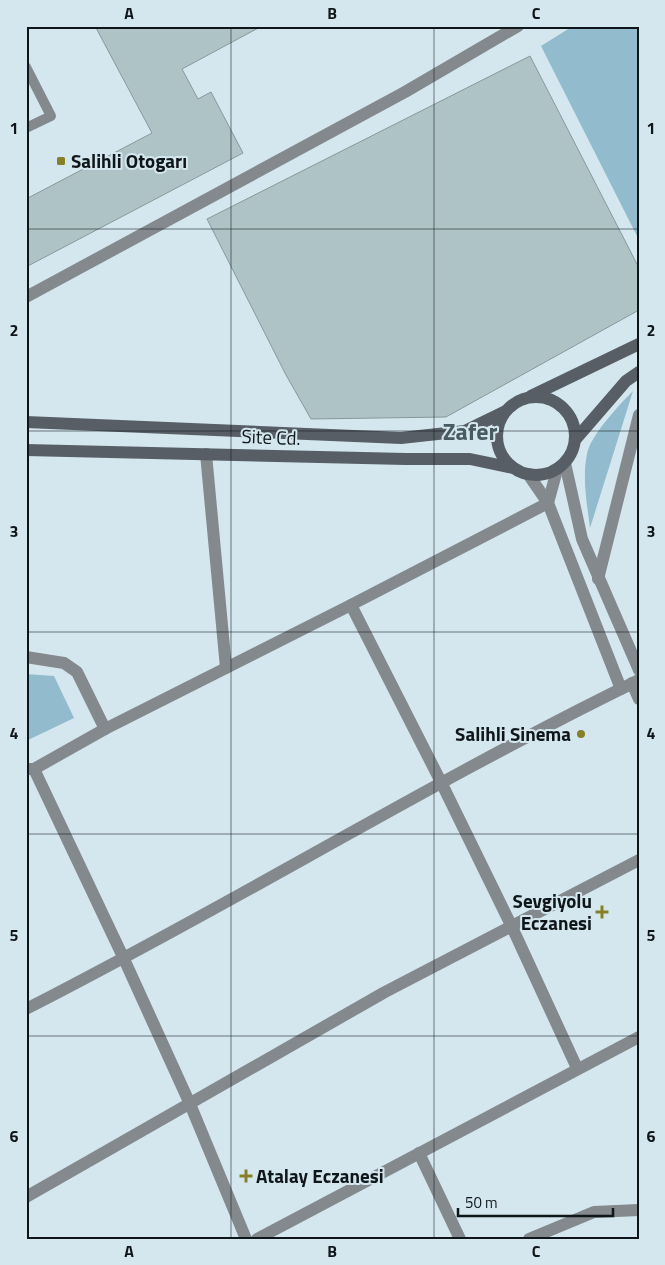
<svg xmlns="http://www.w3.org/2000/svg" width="665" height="1265" font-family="'Titillium Web',sans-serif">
  <rect width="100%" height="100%" fill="#d4e7ef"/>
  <g fill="#92bbcd">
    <path d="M573 26H639V240L541 46Z"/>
    <path d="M633 391 590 528C587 504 582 478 587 454 590 436 620 404 633 391Z"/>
    <path d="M26 674 54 676 74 718 26 741Z"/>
  </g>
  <g fill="#aec3c5" stroke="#869a9c">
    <path d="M95 26H262L182 69 198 99 211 92 243 153 26 267V199L152 133Z"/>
    <path d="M530 56 639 268V310L446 417 311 419 286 375 207 219Z"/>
  </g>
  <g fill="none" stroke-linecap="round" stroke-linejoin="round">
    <path stroke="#84898e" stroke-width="10" d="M26 67 51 116 26 128"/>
    <g stroke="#84898e" stroke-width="12">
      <path d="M26 297 405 92 518 26"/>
      <path d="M206 454 226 668"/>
      <path d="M565 463 582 539 639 670"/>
      <path d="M528 474 548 503 621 689"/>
      <path d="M598 579 639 415"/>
      <path d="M351 605 441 782 512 927 577 1068"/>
      <path d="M26 657 64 663 77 672 105 729"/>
      <path d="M632 683 639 699"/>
      <path d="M26 769H34L105 729 345 608 548 503 557 470"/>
      <path d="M34 769 124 959 190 1104 246 1239"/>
      <path d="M26 1009C233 904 430 782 639 680"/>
      <path d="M419 1153 460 1239"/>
      <path d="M26 1197 385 992 639 860"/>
      <path d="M257 1239 639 1037"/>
      <path d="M529 1239 594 1212 639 1210"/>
    </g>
    <g stroke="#575e66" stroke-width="12">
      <path d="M531 396 639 344"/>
      <circle cx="536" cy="436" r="39"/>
      <path d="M26 422 401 438 465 431 506 411"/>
      <path d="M575 440 626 381 639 372"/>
      <path d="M26 450 406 459H470L513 468"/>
    </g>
  </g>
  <path fill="none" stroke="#0f1619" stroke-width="1" stroke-opacity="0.55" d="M231 26V1239M434 26V1239M26 229H639M26 431H639M26 632H639M26 834H639M26 1036H639"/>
  <g fill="#887f26" stroke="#d4e7ef" stroke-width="2">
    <rect x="56" y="156" width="10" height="10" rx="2.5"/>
    <circle cx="581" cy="734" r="5"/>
    <path d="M599.5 904.5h5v5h5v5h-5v5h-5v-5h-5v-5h5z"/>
    <path d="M243.5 1168.5h5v5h5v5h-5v5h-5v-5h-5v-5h5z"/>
  </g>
  <g text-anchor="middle" stroke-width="4" stroke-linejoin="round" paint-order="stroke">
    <g font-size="19" font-weight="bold" fill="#0f1619" stroke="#d4e7ef" text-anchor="start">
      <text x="71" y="168">Salihli Otogarı</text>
      <text x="571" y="741" text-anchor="end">Salihli Sinema</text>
      <text x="592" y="908" text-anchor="end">Sevgiyolu<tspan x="592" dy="22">Eczanesi</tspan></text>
      <text x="256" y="1183">Atalay Eczanesi</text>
    </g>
    <g font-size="19" fill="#0f1619" stroke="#d4e7ef">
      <text transform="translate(271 437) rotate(2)" y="7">Site Cd.</text>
    </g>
    <g font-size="24" font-weight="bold" fill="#4a5a61" stroke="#d4e7ef">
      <text x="470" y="440">Zafer</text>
    </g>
  </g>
  <rect width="665" height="1265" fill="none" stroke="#d4e7ef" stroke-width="55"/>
  <path d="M458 1208v8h155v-8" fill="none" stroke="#0f1619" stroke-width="2.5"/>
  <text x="465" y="1208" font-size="15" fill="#0f1619" stroke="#d4e7ef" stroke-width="4" paint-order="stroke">50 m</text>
  <rect x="28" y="28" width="610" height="1210" fill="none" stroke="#0f1619" stroke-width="2"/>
  <g font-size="16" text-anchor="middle" font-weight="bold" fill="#0f1619">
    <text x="129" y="19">A</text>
    <text x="332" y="19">B</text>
    <text x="536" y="19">C</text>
    <text x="14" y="134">1</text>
    <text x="651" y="134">1</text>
    <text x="14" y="336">2</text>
    <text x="651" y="336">2</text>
    <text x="14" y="537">3</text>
    <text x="651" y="537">3</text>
    <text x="14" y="739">4</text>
    <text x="651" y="739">4</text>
    <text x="14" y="941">5</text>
    <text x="651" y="941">5</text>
    <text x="14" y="1142">6</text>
    <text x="651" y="1142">6</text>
    <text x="129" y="1257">A</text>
    <text x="332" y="1257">B</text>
    <text x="536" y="1257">C</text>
  </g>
</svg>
